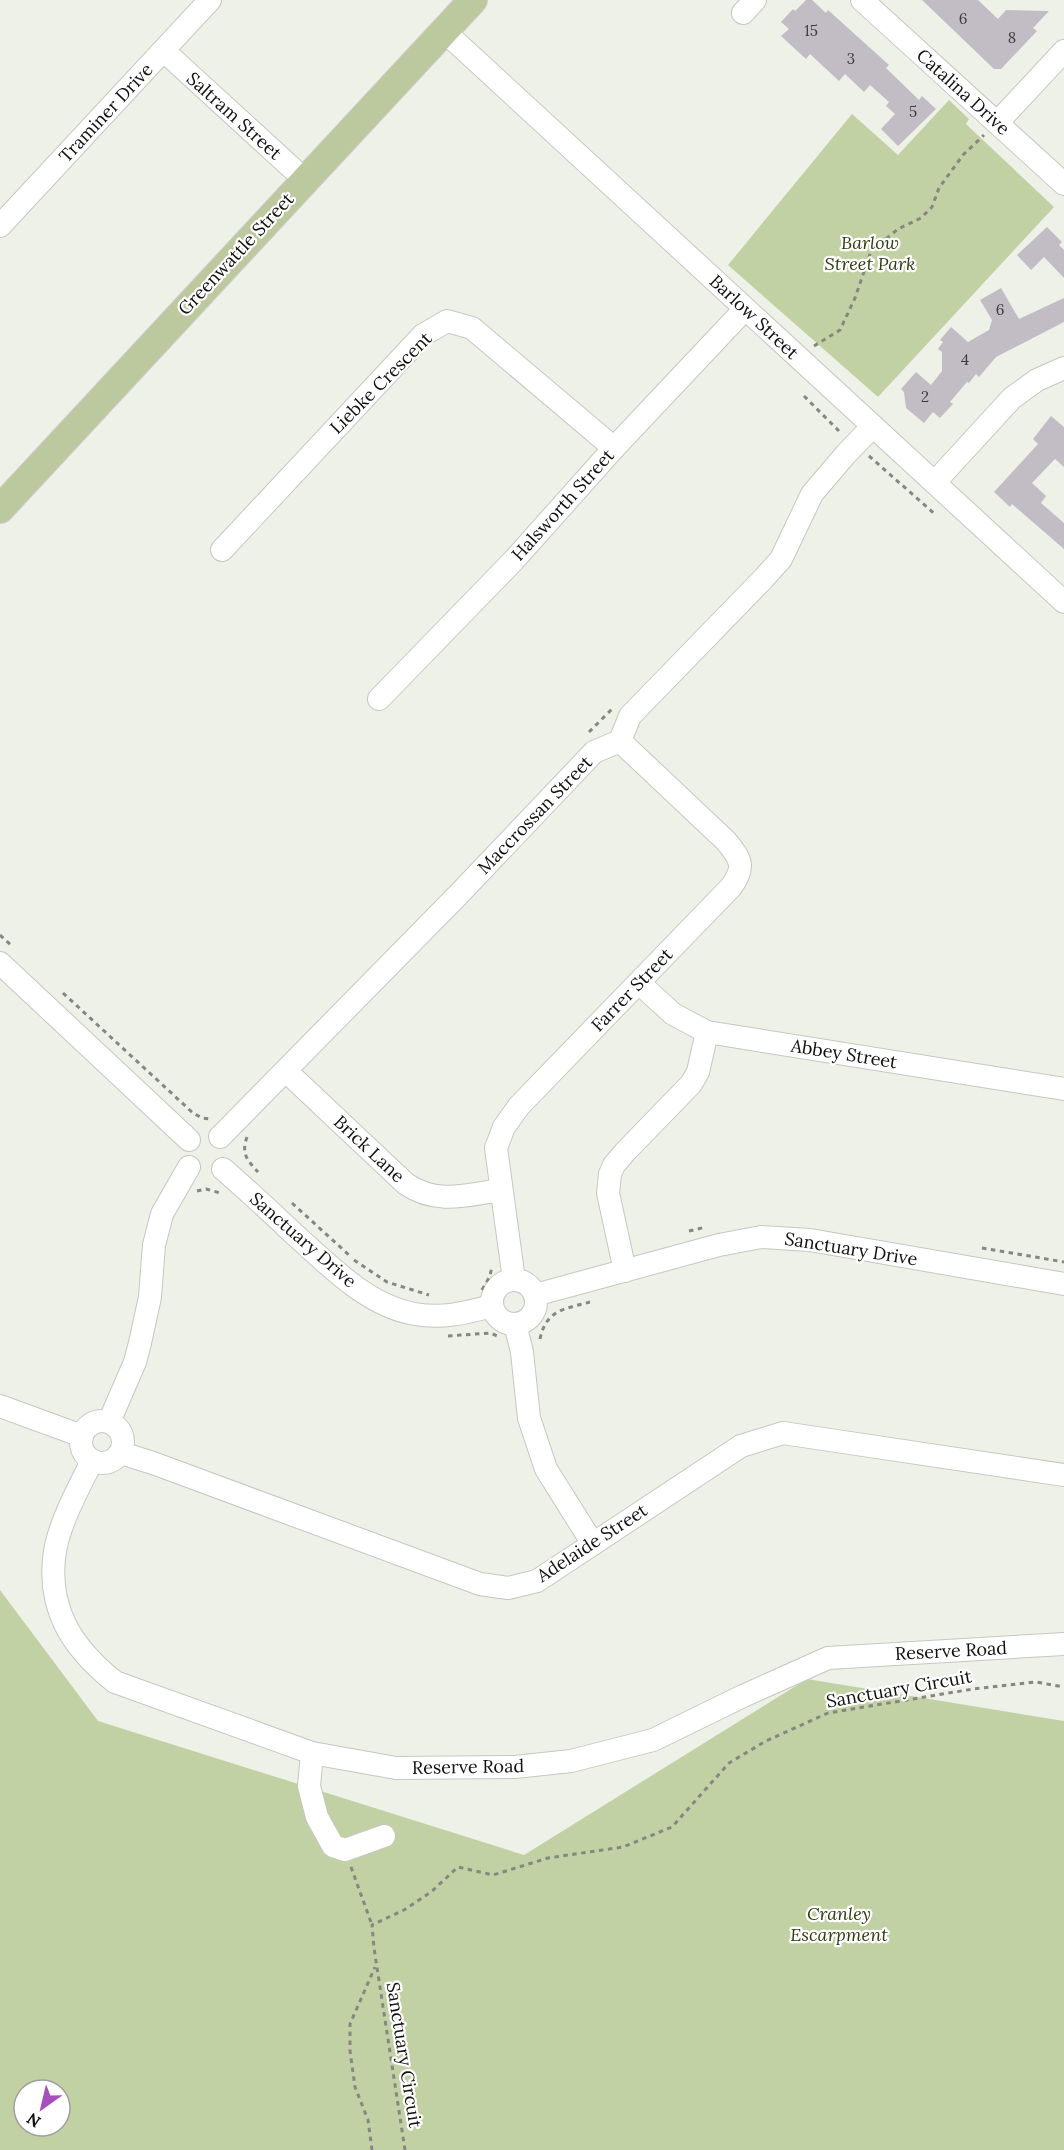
<svg xmlns="http://www.w3.org/2000/svg" width="1064" height="2150" font-family="Lora,serif">
  <rect width="100%" height="100%" fill="#eef1e8"/>
  <g fill="#c2d1a4" fill-rule="evenodd">
    <path d="M949 100 969 119 966 124 1054 207 878 397 728 265 852 114 898 155Z"/>
    <path d="M0 1590 98 1721 524 1855 807 1679 1064 1721V2150H0ZM24 2090H60V2126H24Z"/>
  </g>
  <g fill="#c2bdc4">
    <path d="M806 0H812L826 13 828 10 889 65 886 68 919 100 922 96 936 109 898 146 881 129 895 114 886 106 889 102 870 85 864 92 845 74 839 81 810 54 806 59 781 36 789 29 781 22 793 9 795 11Z"/>
    <path d="M922 0H978L998 19 1006 10 1049 11 1033 28 1037 31 1001 69H994Z"/>
    <path d="M1047 227 1062 242 1059 245 1064 250V278L1044 257 1031 270 1017 255Z"/>
    <path d="M1001 288 1019 319 1064 298V322L996 357 979 377 976 374 969 383 967 382 950 402 953 404 940 418 933 412 924 423 906 408 904 392 901 389 916 372 931 385 942 371V352L938 349 943 342 940 340 951 327 968 342 989 330 992 320 980 300Z"/>
    <path d="M1051 416 1064 427V467L1055 459 1032 483 1046 496 1041 503 1064 523V549L1012 504 1010 507 994 492 1038 444 1033 439Z"/>
  </g>
  <g fill="none" stroke-linecap="round" stroke-linejoin="round">
    <g stroke="#c5c8c0" stroke-width="24">
      <g id="minor">
        <path d="M862 0 1064 184"/>
        <path d="M743 13 755 0"/>
        <path d="M444 31 1064 602"/>
        <path d="M164 51 305 180"/>
        <path d="M997 123 1064 51"/>
        <path d="M0 226 210 0"/>
        <path d="M935 482 1012 398 1037 380 1064 368"/>
        <path d="M222 550 423 335 447 321 472 328 614 448"/>
        <path d="M379 699 514 560 614 448 745 309"/>
        <path d="M0 963 189 1140"/>
        <path d="M639 983 673 1014 707 1032 1064 1089"/>
        <path d="M286 1071 406 1184C437 1205 466 1195 501 1190"/>
        <path d="M220 1137 459 894 594 752 620 741 630 716 764 578 781 559 812 494 846 454 873 426"/>
        <path d="M223 1169C247 1190 271 1212 294 1234 329 1265 367 1306 415 1314 443 1319 465 1313 492 1306"/>
        <path d="M625 1271 608 1193 610 1174 614 1165 625 1152 691 1084 698 1072 707 1032"/>
        <path d="M514 1280 496 1148 504 1127 519 1106 731 887C746 867 741 859 726 841L620 741"/>
        <circle cx="514" cy="1302" r="22"/>
        <path d="M535 1295 719 1245 761 1237 810 1240 1064 1284"/>
        <path d="M515 1324 522 1352 529 1418 546 1469 593 1544"/>
        <path d="M0 1406 82 1436"/>
        <circle cx="102" cy="1442" r="21"/>
        <path d="M109 1422 135 1362 140 1343 150 1297 154 1245 162 1214 189 1167"/>
        <path d="M121 1453 153 1463 480 1584 508 1588 537 1581 741 1446 783 1433 1064 1475"/>
        <path d="M92 1461C79 1487 60 1522 55 1551 46 1608 72 1648 115 1682L312 1753 396 1768 515 1767 571 1761 653 1740 743 1696 828 1658 1064 1644"/>
        <path d="M312 1753 309 1786 317 1817 333 1846 345 1850 384 1836"/>
      </g>
    </g>
    <g stroke="#cfcfcf" stroke-width="30">
      <path id="major" d="M0 509 473 0"/>
    </g>
    <g stroke="#858781" stroke-width="3" stroke-dasharray="4.5 4.5" stroke-linecap="butt">
      <path d="M814 346 840 330 855 298 871 251 898 229 921 218 932 207 939 188 963 155 984 135"/>
      <path d="M804 396 841 433"/>
      <path d="M869 456 936 515"/>
      <path d="M589 732 612 709"/>
      <path d="M0 935 12 946"/>
      <path d="M63 993 193 1113 202 1118 210 1119"/>
      <path d="M247 1137C241 1154 247 1160 258 1172"/>
      <path d="M197 1191 206 1189 220 1193"/>
      <path d="M292 1203 349 1255"/>
      <path d="M689 1231 706 1227"/>
      <path d="M982 1248 1064 1262"/>
      <path d="M354 1260 387 1282 429 1295"/>
      <path d="M482 1290 490 1276 492 1266"/>
      <path d="M448 1336 491 1333 497 1336"/>
      <path d="M540 1339C546 1310 564 1309 590 1302"/>
      <path d="M351 1867 372 1925"/>
      <path d="M372 2150 368 2120 355 2087 350 2051V2024L375 1967"/>
      <path d="M405 2150 374 1948 372 1925 404 1910 431 1892 458 1867 493 1875 548 1858 623 1847 672 1827 729 1763 766 1741 828 1713 973 1689 1036 1682 1064 1687"/>
    </g>
    <use href="#minor" stroke="#fff" stroke-width="22"/>
    <use href="#major" stroke="#bcc89e" stroke-width="28"/>
  </g>
  <g text-anchor="middle" stroke-width="4.5" stroke-linejoin="round" paint-order="stroke">
    <g font-size="15" fill="#3c3c3c">
      <text x="963" y="24">6</text>
      <text x="811" y="36">15</text>
      <text x="1012" y="43">8</text>
      <text x="851" y="64">3</text>
      <text x="913" y="117">5</text>
      <text x="1000" y="315">6</text>
      <text x="965" y="365">4</text>
      <text x="925" y="402">2</text>
    </g>
    <g font-size="18" fill="#10110e" stroke="#fff">
      <text transform="translate(963 92) rotate(42)" y="6">Catalina Drive</text>
      <text transform="translate(106 113) rotate(-47)" y="6">Traminer Drive</text>
      <text transform="translate(234 116) rotate(42)" y="6">Saltram Street</text>
      <text transform="translate(236 254) rotate(-47)" y="6">Greenwattle Street</text>
      <text transform="translate(754 317) rotate(43)" y="6">Barlow Street</text>
      <text transform="translate(381 383) rotate(-45)" y="6">Liebke Crescent</text>
      <text transform="translate(563 505) rotate(-48)" y="6">Halsworth Street</text>
      <text transform="translate(535 815) rotate(-46)" y="6">Maccrossan Street</text>
      <text transform="translate(632 990) rotate(-46)" y="6">Farrer Street</text>
      <text transform="translate(844 1054) rotate(9)" y="6">Abbey Street</text>
      <text transform="translate(369 1149) rotate(43)" y="6">Brick Lane</text>
      <text transform="translate(303 1240) rotate(41)" y="6">Sanctuary Drive</text>
      <text transform="translate(851 1249) rotate(9)" y="6">Sanctuary Drive</text>
      <text transform="translate(592 1543) rotate(-33)" y="6">Adelaide Street</text>
      <text transform="translate(951 1651) rotate(-3)" y="6">Reserve Road</text>
      <text transform="translate(899 1689) rotate(-10)" y="6">Sanctuary Circuit</text>
      <text transform="translate(468 1767) rotate(-1)" y="6">Reserve Road</text>
      <text transform="translate(404 2055) rotate(81)" y="6">Sanctuary Circuit</text>
    </g>
    <g font-size="18" font-style="italic" fill="#313c11" stroke="#fff">
      <text x="870" y="249">Barlow<tspan x="870" dy="21">Street Park</tspan></text>
      <text x="839" y="1920">Cranley<tspan x="839" dy="21">Escarpment</tspan></text>
    </g>
  </g>
  <g transform="translate(42 2108) rotate(214)"><circle r="28" fill="#ffffff" stroke="#9fa09f" stroke-width="1.5"/>
  <path d="M0-4.5L10 22L0 15L-10 22Z" fill="#a450be"/>
  <text y="-9" font-size="16" font-weight="bold" text-anchor="middle" fill="#10110e">N</text>
  </g>
</svg>
